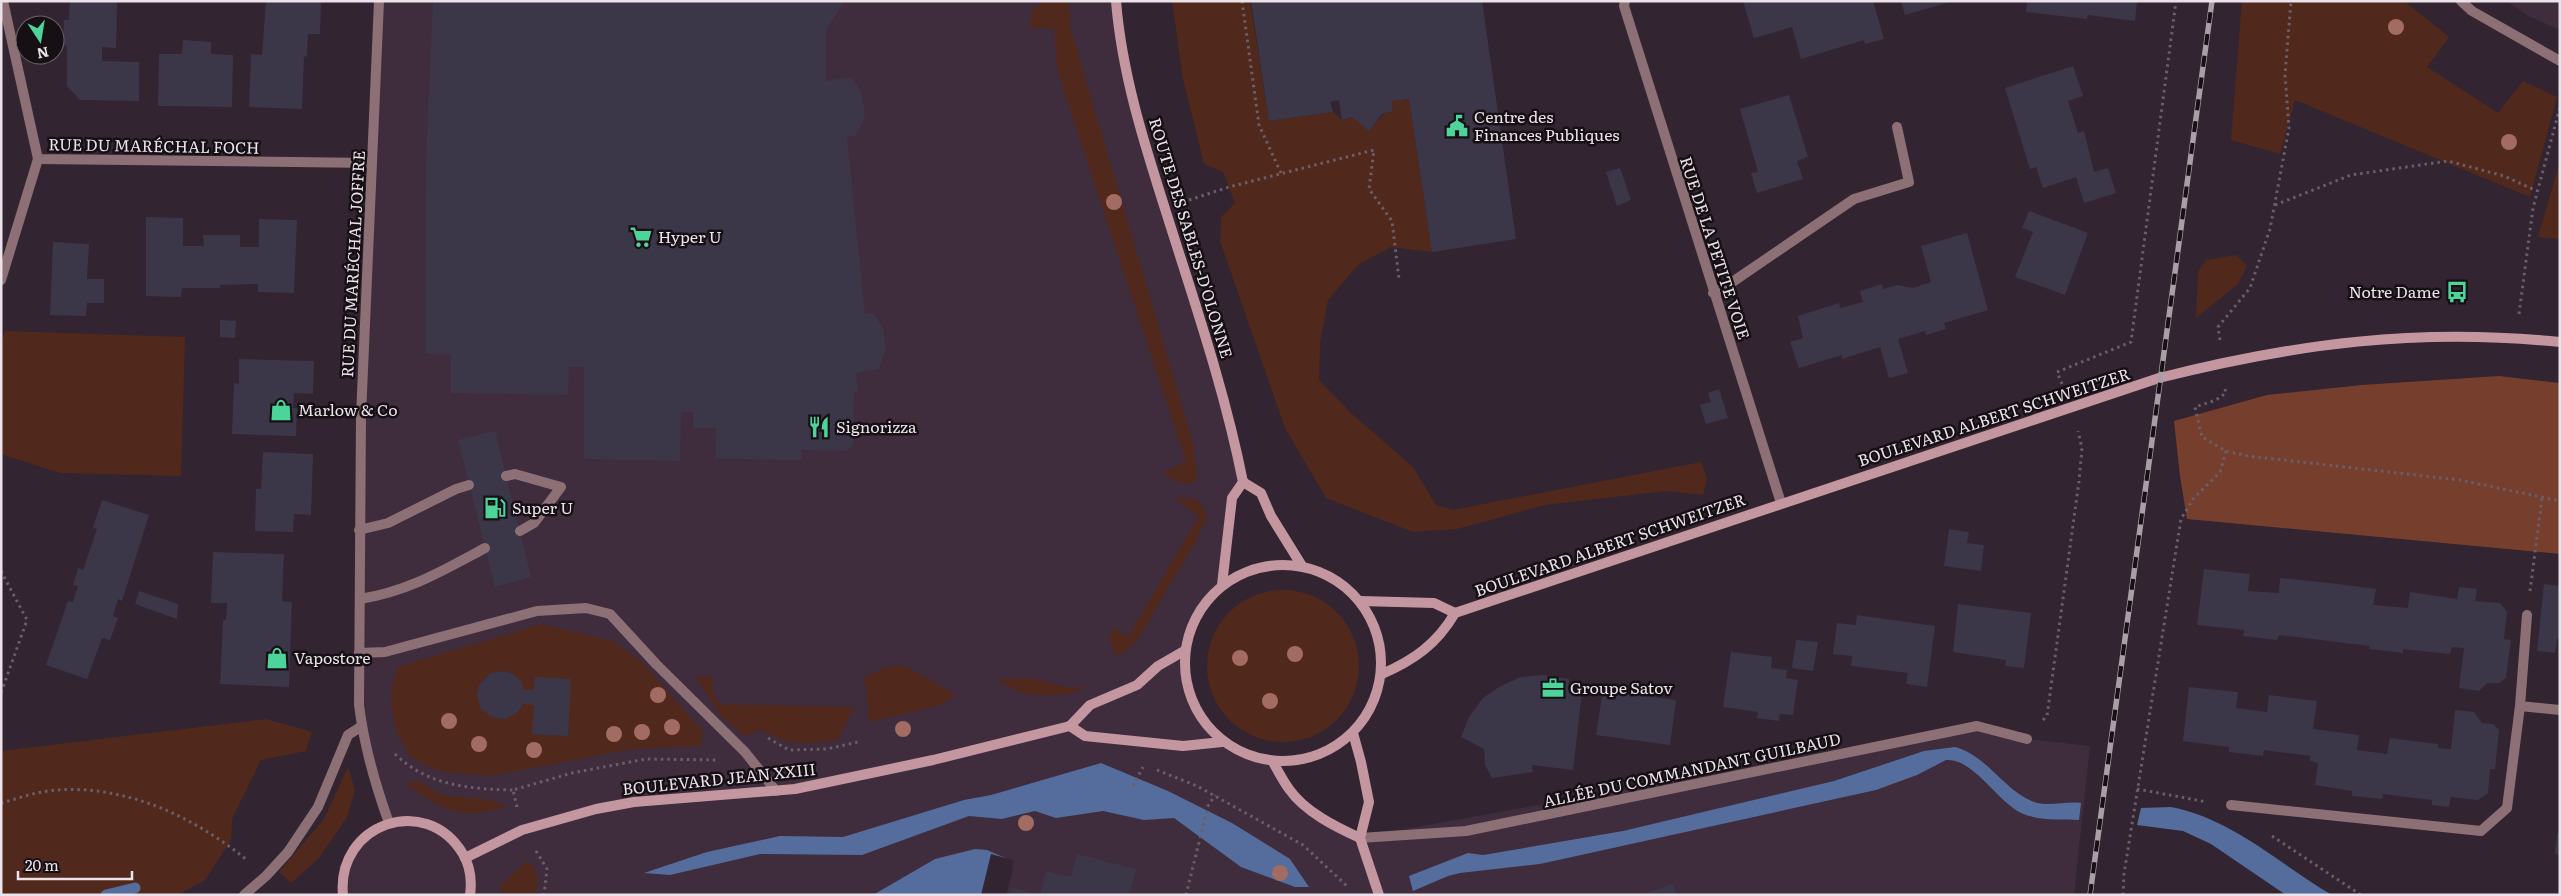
<svg xmlns="http://www.w3.org/2000/svg" width="2561" height="896" font-family="Literata,serif">
  <rect width="100%" height="100%" fill="#322430"/>
  <g fill="#3f2c3d">
    <path d="M377 1H1118L1141 131 1243 482 1232 498 1222 585 1204 604 1191 626 1185 651V677L1192 701 1204 724 1222 742 1246 755 1273 762 1290 791 1360 837 1977 726 2027 739 2090 746 2074 895H343L355 846 389 823 364 741 361 416Z"/>
    <path d="M2507 1H2560V30L2528 16Z"/>
  </g>
  <g fill="#51291c" fill-rule="evenodd">
    <path d="M1050 1H1068L1071 30 1193 443 1197 479 1191 484 1178 482 1162 474 1186 461 1058 73 1054 29 1030 27 1031 12 1039 5Z"/>
    <path d="M1172 1H1250L1269 121 1333 112 1342 120 1352 117 1369 130 1385 113 1393 111 1392 101 1409 99 1432 252 1391 247 1358 265 1328 300 1320 343 1319 380 1352 414 1413 467 1436 505 1453 510 1701 462 1707 478 1703 495 1666 491 1545 505 1457 529 1413 532 1326 498 1285 428 1220 241 1221 217 1235 203 1223 172 1204 164 1183 79Z"/>
    <path d="M2242 1H2404L2449 37 2427 67 2498 113 2523 81 2557 97 2530 197 2295 100 2280 154 2231 140Z"/>
    <path d="M2560 161V239L2538 237Z"/>
    <path d="M2236 255 2247 266 2238 284 2196 318 2198 272 2206 260Z"/>
    <path d="M5 331 185 337 181 476 60 473 1 454V345Z"/>
    <path d="M1175 498C1195 498 1200 497 1207 517L1196 541 1138 639 1124 653 1115 655 1109 640 1113 628 1128 637 1199 516Z"/>
    <circle cx="1283" cy="666" r="76"/>
    <path d="M542 624 612 641 639 659 703 731 701 746 632 749 490 776 438 771 410 757 396 730 390 698 397 667ZM505 671C515 675 521 680 524 690H534L535 677 570 679 568 736 533 734 534 705 523 704C493 750 448 675 505 671Z"/>
    <path d="M889 666H905L956 695 941 705 869 722 865 677Z"/>
    <path d="M712 676 714 696 721 704 854 707 838 740C802 744 794 747 761 730L745 736 721 716 696 677Z"/>
    <path d="M1031 678 1071 688 1086 686C1072 698 1034 697 1018 691 1011 688 1004 683 997 679Z"/>
    <path d="M266 719 312 732 306 751 261 760 232 819 231 840 205 880 178 895H1V751Z"/>
    <path d="M348 767 355 790 347 817 319 858 291 883 279 872 324 819Z"/>
    <path d="M416 780 442 795 493 800 507 807C458 820 446 812 406 784Z"/>
    <path d="M527 861C539 869 539 881 535 895H501V885Z"/>
  </g>
  <path fill="#763f2d" d="M2499 376 2560 383V554L2187 519 2180 476 2174 421 2267 395 2362 385Z"/>
  <g fill="#556d9d">
    <path d="M1955 747C1988 756 2003 790 2034 802 2048 807 2066 801 2081 803L2079 820C2060 819 2039 821 2021 813 1997 801 1973 758 1946 760L1917 775 1876 790 1540 864 1460 873 1448 876 1413 891 1409 876 1468 853 1483 855 1623 831 1834 781 1924 751Z"/>
    <path d="M1101 763 1168 791 1232 823 1290 859 1309 887H1295L1241 867 1174 818 1144 820 1103 811 1056 818 1035 811 1002 819 969 816 862 855 760 854 670 875 644 873 707 852 780 836 843 837 964 800 991 795Z"/>
    <path d="M2171 807C2233 819 2279 864 2332 895H2286L2211 844 2183 831 2137 825 2141 808Z"/>
    <path d="M975 849 987 850 1010 860 1003 895H873L935 859Z"/>
  </g>
  <path fill="#322430" d="M991 854 1013 860 1012 873 1006 895H981Z"/>
  <g fill="none" stroke-linecap="round" stroke-linejoin="round">
    <path stroke="#556d9d" stroke-width="11" d="M106 895 135 888"/>
  </g>
  <g fill="#3c3748">
    <path d="M70 1H117L116 48 102 47V61L139 62V101L80 100 67 86V46L63 45 64 20H69Z"/>
    <path d="M266 1H321L320 34H308L307 57 304 56 302 109 249 107 251 54 262 55Z"/>
    <path d="M433 1H845L826 30V81L851 77 861 92 865 113 863 121 856 136 847 137 865 314 873 313 877 318 883 329 886 347 879 369 856 373 858 391 854 392 853 445 847 451 802 450 801 460 715 459 716 428H693V412H681L680 461 584 459V367H569L568 395 451 393V355L425 354 426 160Z"/>
    <path d="M1251 1H1482L1516 239 1432 252 1409 99 1392 101 1393 111 1382 114 1369 131 1352 117 1342 120 1339 100 1330 102 1333 112 1269 121Z"/>
    <path d="M1743 1H1873L1884 39 1865 44 1864 40 1801 59 1792 27 1754 38Z"/>
    <path d="M1901 1H1950V2L1905 15Z"/>
    <path d="M2027 1H2137L2135 21 2088 15 2087 19 2026 12Z"/>
    <path d="M183 40 211 42V54L233 55 232 107 158 106 159 54H182Z"/>
    <path d="M2073 66 2083 96 2068 101 2078 133 2084 131 2094 172 2108 168 2116 193 2084 203 2076 177 2043 188 2036 167 2030 169 2005 88Z"/>
    <path d="M1789 95 1808 157 1797 161 1803 179 1757 193 1751 173 1758 172 1740 109Z"/>
    <path d="M1620 168 1631 200 1617 206 1606 172Z"/>
    <path d="M2029 211 2088 233 2065 295 2015 277 2033 232 2022 228Z"/>
    <path d="M146 217 183 218V246H204L203 235H240V247H259V219L297 220 294 293 258 292V284L220 285V288H182L181 297 146 296Z"/>
    <path d="M1967 233 1988 310 1944 323 1946 329 1926 335 1925 331 1898 339 1908 373 1889 378 1880 347 1842 359V355L1799 368 1790 342 1803 338 1798 316 1839 303 1840 308 1863 302 1860 291 1882 284 1883 289 1897 285 1913 288 1931 282 1921 246Z"/>
    <path d="M53 242 89 244 87 279H104V303H87L86 316 50 315Z"/>
    <path d="M220 320 236 321 235 338 220 337Z"/>
    <path d="M239 359 314 361 313 394 294 393 293 408H297L296 436 232 434 234 383 239 384Z"/>
    <path d="M1719 389 1728 418 1706 424 1700 405 1711 402 1708 393Z"/>
    <path d="M495 431 531 577 495 587 458 440Z"/>
    <path d="M263 452 313 454 311 515 294 514 293 532 255 531 256 489H261Z"/>
    <path d="M102 500 149 515 122 601 118 599 113 616 118 618 110 640 102 638 87 679 46 665 68 601 73 602 78 586 73 585 78 568 83 570 97 529 93 528Z"/>
    <path d="M1949 529 1969 532 1967 543 1984 545 1981 571 1944 566Z"/>
    <path d="M213 552 284 554 282 601 292 602 289 687 220 684 223 620H226L227 603H211Z"/>
    <path d="M2204 569 2250 574 2248 591 2279 593 2280 578 2329 583 2376 589 2373 605 2408 608 2410 592 2457 599 2459 587 2477 589 2475 601 2500 603 2507 612 2504 639 2511 640 2506 678 2499 683H2487L2479 691 2459 688 2464 648 2452 647 2450 654 2403 649V653L2369 649 2370 646 2279 635 2277 640 2243 636 2244 630 2197 625Z"/>
    <path d="M2544 584 2560 586V639H2557L2555 653 2537 651Z"/>
    <path d="M139 591 178 604 177 619 135 604Z"/>
    <path d="M1958 604 2031 613 2024 668 2005 666 2006 660 1953 652Z"/>
    <path d="M1857 615 1935 626 1927 687 1906 684 1908 673 1851 666 1852 656 1833 654 1837 623 1856 625Z"/>
    <path d="M1796 640 1818 642 1813 671 1792 668Z"/>
    <path d="M1731 652 1772 657 1771 668 1787 670 1786 678 1798 680 1793 715 1780 714 1779 721 1757 718 1758 712 1723 707Z"/>
    <path d="M505 671 514 675 521 681 524 690H534L535 677 571 679 568 736 532 734 534 705 523 704 518 712 506 719 492 717 481 709 477 695 479 686 491 673Z"/>
    <path d="M1544 675 1569 679 1568 690 1582 692 1573 770 1532 765 1533 772 1492 778 1485 765 1484 749 1461 737 1469 717 1483 698 1499 687 1521 677Z"/>
    <path d="M2189 687 2238 692 2236 708 2267 712 2269 695 2317 701 2313 729 2359 735 2357 750 2387 754 2390 738 2438 744V748L2451 749 2455 710 2474 712 2482 723 2493 724 2499 730 2495 769H2490L2488 793 2478 800 2451 797 2449 807 2432 805V800L2383 794 2382 799 2352 796V791L2315 785 2318 763 2310 761V756L2264 750 2263 756 2229 752V747L2183 741Z"/>
    <path d="M1603 690 1676 700 1670 745 1596 735Z"/>
    <path d="M2557 833H2560V854H2555Z"/>
    <path d="M1077 854 1136 869 1130 893 1135 895H1040L1046 871 1071 877Z"/>
    <path d="M1673 884 1677 895H1642V894Z"/>
    <path d="M1012 888 1037 894V895H1010Z"/>
  </g>
  <g fill="none" stroke-linecap="round" stroke-linejoin="round">
    <g stroke="#6b5e69" stroke-width="3" stroke-dasharray="2.5 4" stroke-linecap="butt">
      <path d="M1242 1 1259 125 1281 173"/>
      <path d="M1189 200 1229 187 1374 150 1369 189 1392 221 1399 279"/>
      <path d="M2275 205 2351 175 2448 161 2504 176 2537 191"/>
      <path d="M2519 314 2533 208 2560 107"/>
      <path d="M2220 340 2218 327 2250 288 2270 229 2289 128 2285 75 2291 1"/>
      <path d="M2062 384 2057 372 2131 342 2176 1"/>
      <path d="M2225 389 2226 393 2216 400 2195 407 2202 437 2226 451 2248 456 2460 480 2560 501"/>
      <path d="M1 571 27 620 1 693"/>
      <path d="M2530 591 2542 498"/>
      <path d="M2043 720 2047 716 2079 481 2082 448 2078 431"/>
      <path d="M768 738 789 750 827 749 858 742"/>
      <path d="M395 754C428 786 470 789 513 790"/>
      <path d="M1157 770 1197 786 1303 845 1348 887"/>
      <path d="M1133 786 1143 767"/>
      <path d="M2137 789 2207 802"/>
      <path d="M1 803C19 798 39 791 57 790 127 785 194 817 247 860"/>
      <path d="M517 807 513 790 572 773 646 759 717 760"/>
      <path d="M2272 836 2361 895"/>
      <path d="M536 851 547 869 544 895"/>
      <path d="M1186 895 1208 806 1215 795"/>
      <path d="M2123 895 2124 874 2181 519 2193 499 2220 472 2226 451"/>
    </g>
    <g stroke="#8c7075" stroke-width="10">
      <path d="M506 476 515 474 561 487 534 523 520 531"/>
      <path d="M359 530 388 523 456 489 469 485"/>
      <path d="M360 599C409 591 442 571 485 548"/>
      <path d="M359 653 385 652 537 611 586 608 610 614 656 664 745 752 776 791"/>
      <path d="M2520 706 2560 710"/>
      <path d="M2231 805 2481 831 2507 808 2520 706 2527 615"/>
      <path d="M244 895 266 876 288 852 318 807 348 735 362 726"/>
    </g>
    <g stroke="#8c7075" stroke-width="10">
      <path d="M3 1 38 159 372 163"/>
      <path d="M1625 1 1624 6 1781 503"/>
      <path d="M2461 1 2472 11 2560 61"/>
      <path d="M1 280 38 159"/>
      <path d="M1713 293 1728 285 1854 199 1909 182 1897 127"/>
      <path d="M1360 838 1466 831 1977 726 2027 739"/>
    </g>
    <path stroke="#8c7075" stroke-width="10" d="M379 1 361 416 359 705C364 746 375 784 389 823"/>
    <g stroke="#c497a0" stroke-width="10">
      <path d="M1116 1C1122 75 1145 146 1167 215 1195 304 1225 391 1243 482"/>
      <path d="M1243 482 1261 493 1271 516 1302 566"/>
      <circle cx="1283" cy="663" r="98"/>
      <path d="M1222 585 1232 498 1243 482"/>
      <path d="M1360 601 1434 603 1455 613"/>
      <path d="M1382 674C1414 660 1437 644 1455 613L2159 378C2298 343 2417 328 2560 342"/>
      <path d="M1070 726 1085 736 1183 746 1222 742"/>
      <path d="M1070 726 1090 705 1137 685 1158 666 1184 651"/>
      <path d="M1353 733 1361 762 1369 802 1360 838 1379 895"/>
      <path d="M1273 762C1278 771 1283 781 1289 789 1305 812 1336 827 1360 838"/>
      <path d="M465 858 522 830 596 809 634 802 795 789 933 760 1070 726"/>
      <path d="M343 895C336 824 426 792 463 854 470 866 472 881 470 895"/>
    </g>
    <g stroke="#aa9ea8" stroke-width="5.5">
      <path id="rail" d="M2090 895 2212 1"/>
    </g>
    <use href="#rail" stroke="#161015" stroke-width="4" stroke-dasharray="11" stroke-linecap="butt"/>
  </g>
  <g fill="#a26c62">
    <circle cx="2396" cy="27" r="8"/>
    <circle cx="2509" cy="142" r="8"/>
    <circle cx="1114" cy="202" r="8"/>
    <circle cx="1295" cy="654" r="8"/>
    <circle cx="1240" cy="658" r="8"/>
    <circle cx="658" cy="695" r="8"/>
    <circle cx="1270" cy="701" r="8"/>
    <circle cx="449" cy="721" r="8"/>
    <circle cx="672" cy="727" r="8"/>
    <circle cx="903" cy="729" r="8"/>
    <circle cx="642" cy="732" r="8"/>
    <circle cx="614" cy="734" r="8"/>
    <circle cx="479" cy="744" r="8"/>
    <circle cx="534" cy="750" r="8"/>
    <circle cx="1026" cy="823" r="8"/>
    <circle cx="1280" cy="873" r="8"/>
  </g>
  <defs>
    <g id="civic-bare" transform="scale(1.725)"><path d="M-.6-6.5H3V-4.5H.6V-3L4-1V1h2V6H-6V1h2V-1L-.6-3ZM-1.2 2.5V6h2.4V2.5Z" fill="#4cd49b" stroke="#161015" stroke-width="2.5" paint-order="stroke"/></g>
    <g id="supermarket-bare" transform="scale(1.725)"><path d="M-6-5.5h2.5l.6 2H6L4.5 2H-2.5L-4.4-4H-6ZM-1.5 3.2a1.3 1.3 0 1 0 .1 0ZM3 3.2a1.3 1.3 0 1 0 .1 0Z" fill="#4cd49b" stroke="#161015" stroke-width="2.5" paint-order="stroke"/></g>
    <g id="bus-bare" transform="scale(1.725)"><path d="M-5-6H5V4H4V6H2V4H-2V6H-4V4H-5ZM-3.5-4V0h7V-4ZM-3.5 1.2v1.5H-2V1.2ZM2 1.2v1.5H3.5V1.2Z" fill="#4cd49b" stroke="#161015" stroke-width="2.5" paint-order="stroke"/></g>
    <g id="shop-bare" transform="scale(1.725)"><path d="M-5-2.5h2.3a2.7 3.5 0 0 1 5.4 0H5L5.5 6h-11ZM-1.5-2.5h3a1.5 2.3 0 0 0-3 0Z" fill="#4cd49b" stroke="#161015" stroke-width="2.5" paint-order="stroke"/></g>
    <g id="restaurant-bare" transform="scale(1.725)"><path d="M-5-6h1v4h1v-4h1v4h1v-4h1v5L-1.5 .5V6h-2V.5L-5-1ZM5-6V6H3V1.5H1.5Q1.5-4 5-6Z" fill="#4cd49b" stroke="#161015" stroke-width="2.5" paint-order="stroke"/></g>
    <g id="fuel-bare" transform="scale(1.725)"><path d="M-5.5-6h7V0h2V4h1.3V-2.5L3-4.5l.8-.8L6-3V5H2.5V1h-1V6h-7ZM-4.2-4.7v3.2H.2V-4.7Z" fill="#4cd49b" stroke="#161015" stroke-width="2.5" paint-order="stroke"/></g>
    <g id="office-bare" transform="scale(1.725)"><path d="M-6-3h4V-5.5h4V-3h4V5H-6ZM-1-4.5V-3h2v-1.5ZM-6 0V1H6V0Z" fill="#4cd49b" stroke="#161015" stroke-width="2.5" paint-order="stroke"/></g>
  </defs>
  <g fill-rule="evenodd">
    <use href="#civic-bare" x="1457" y="126"/>
    <use href="#supermarket-bare" x="641" y="237"/>
    <use href="#bus-bare" x="2457" y="292"/>
    <use href="#shop-bare" x="281" y="410"/>
    <use href="#restaurant-bare" x="819" y="427"/>
    <use href="#fuel-bare" x="495" y="508"/>
    <use href="#shop-bare" x="277" y="658"/>
    <use href="#office-bare" x="1553" y="688"/>
  </g>
  <g text-anchor="middle" stroke-width="5" stroke-linejoin="round" paint-order="stroke">
    <g font-size="16" fill="#ece2ea" stroke="#161015" text-anchor="start">
      <text x="1474" y="123">Centre des<tspan x="1474" dy="18">Finances Publiques</tspan></text>
      <text x="658" y="243">Hyper U</text>
      <text x="2440" y="298" text-anchor="end">Notre Dame</text>
      <text x="298" y="416">Marlow &amp; Co</text>
      <text x="836" y="433">Signorizza</text>
      <text x="512" y="514">Super U</text>
      <text x="294" y="664">Vapostore</text>
      <text x="1570" y="694">Groupe Satov</text>
    </g>
    <g font-size="16" fill="#ece2ea" stroke="#161015">
      <text transform="translate(154 146) rotate(1)" y="6">RUE DU MARÉCHAL FOCH</text>
      <text transform="translate(1191 238) rotate(73)" y="6">ROUTE DES SABLES-D'OLONNE</text>
      <text transform="translate(1715 248) rotate(72)" y="6">RUE DE LA PETITE VOIE</text>
      <text transform="translate(353 264) rotate(-87)" y="6">RUE DU MARÉCHAL JOFFRE</text>
      <text transform="translate(1994 417) rotate(-18)" y="6">BOULEVARD ALBERT SCHWEITZER</text>
      <text transform="translate(1610 545) rotate(-19)" y="6">BOULEVARD ALBERT SCHWEITZER</text>
      <text transform="translate(1692 770) rotate(-12)" y="6">ALLÉE DU COMMANDANT GUILBAUD</text>
      <text transform="translate(719 779) rotate(-6)" y="6">BOULEVARD JEAN XXIII</text>
    </g>
  </g>
  <rect width="2561" height="896" fill="none" stroke="#ece2ea" stroke-width="5"/>
  <g transform="translate(40 40) rotate(168)"><circle r="24" fill="#161015" stroke="#6c646a"/>
  <path d="M0-4L9 19L0 12L-9 19Z" fill="#4cd49b"/>
  <text y="-8" font-size="14" font-weight="bold" text-anchor="middle" fill="#ece2ea">N</text>
  </g>
  <path d="M18 871v8h114v-8" fill="none" stroke="#ece2ea" stroke-width="2.5"/>
  <text x="25" y="871" font-size="15" fill="#ece2ea" stroke="#161015" stroke-width="4" paint-order="stroke">20 m</text>
</svg>
